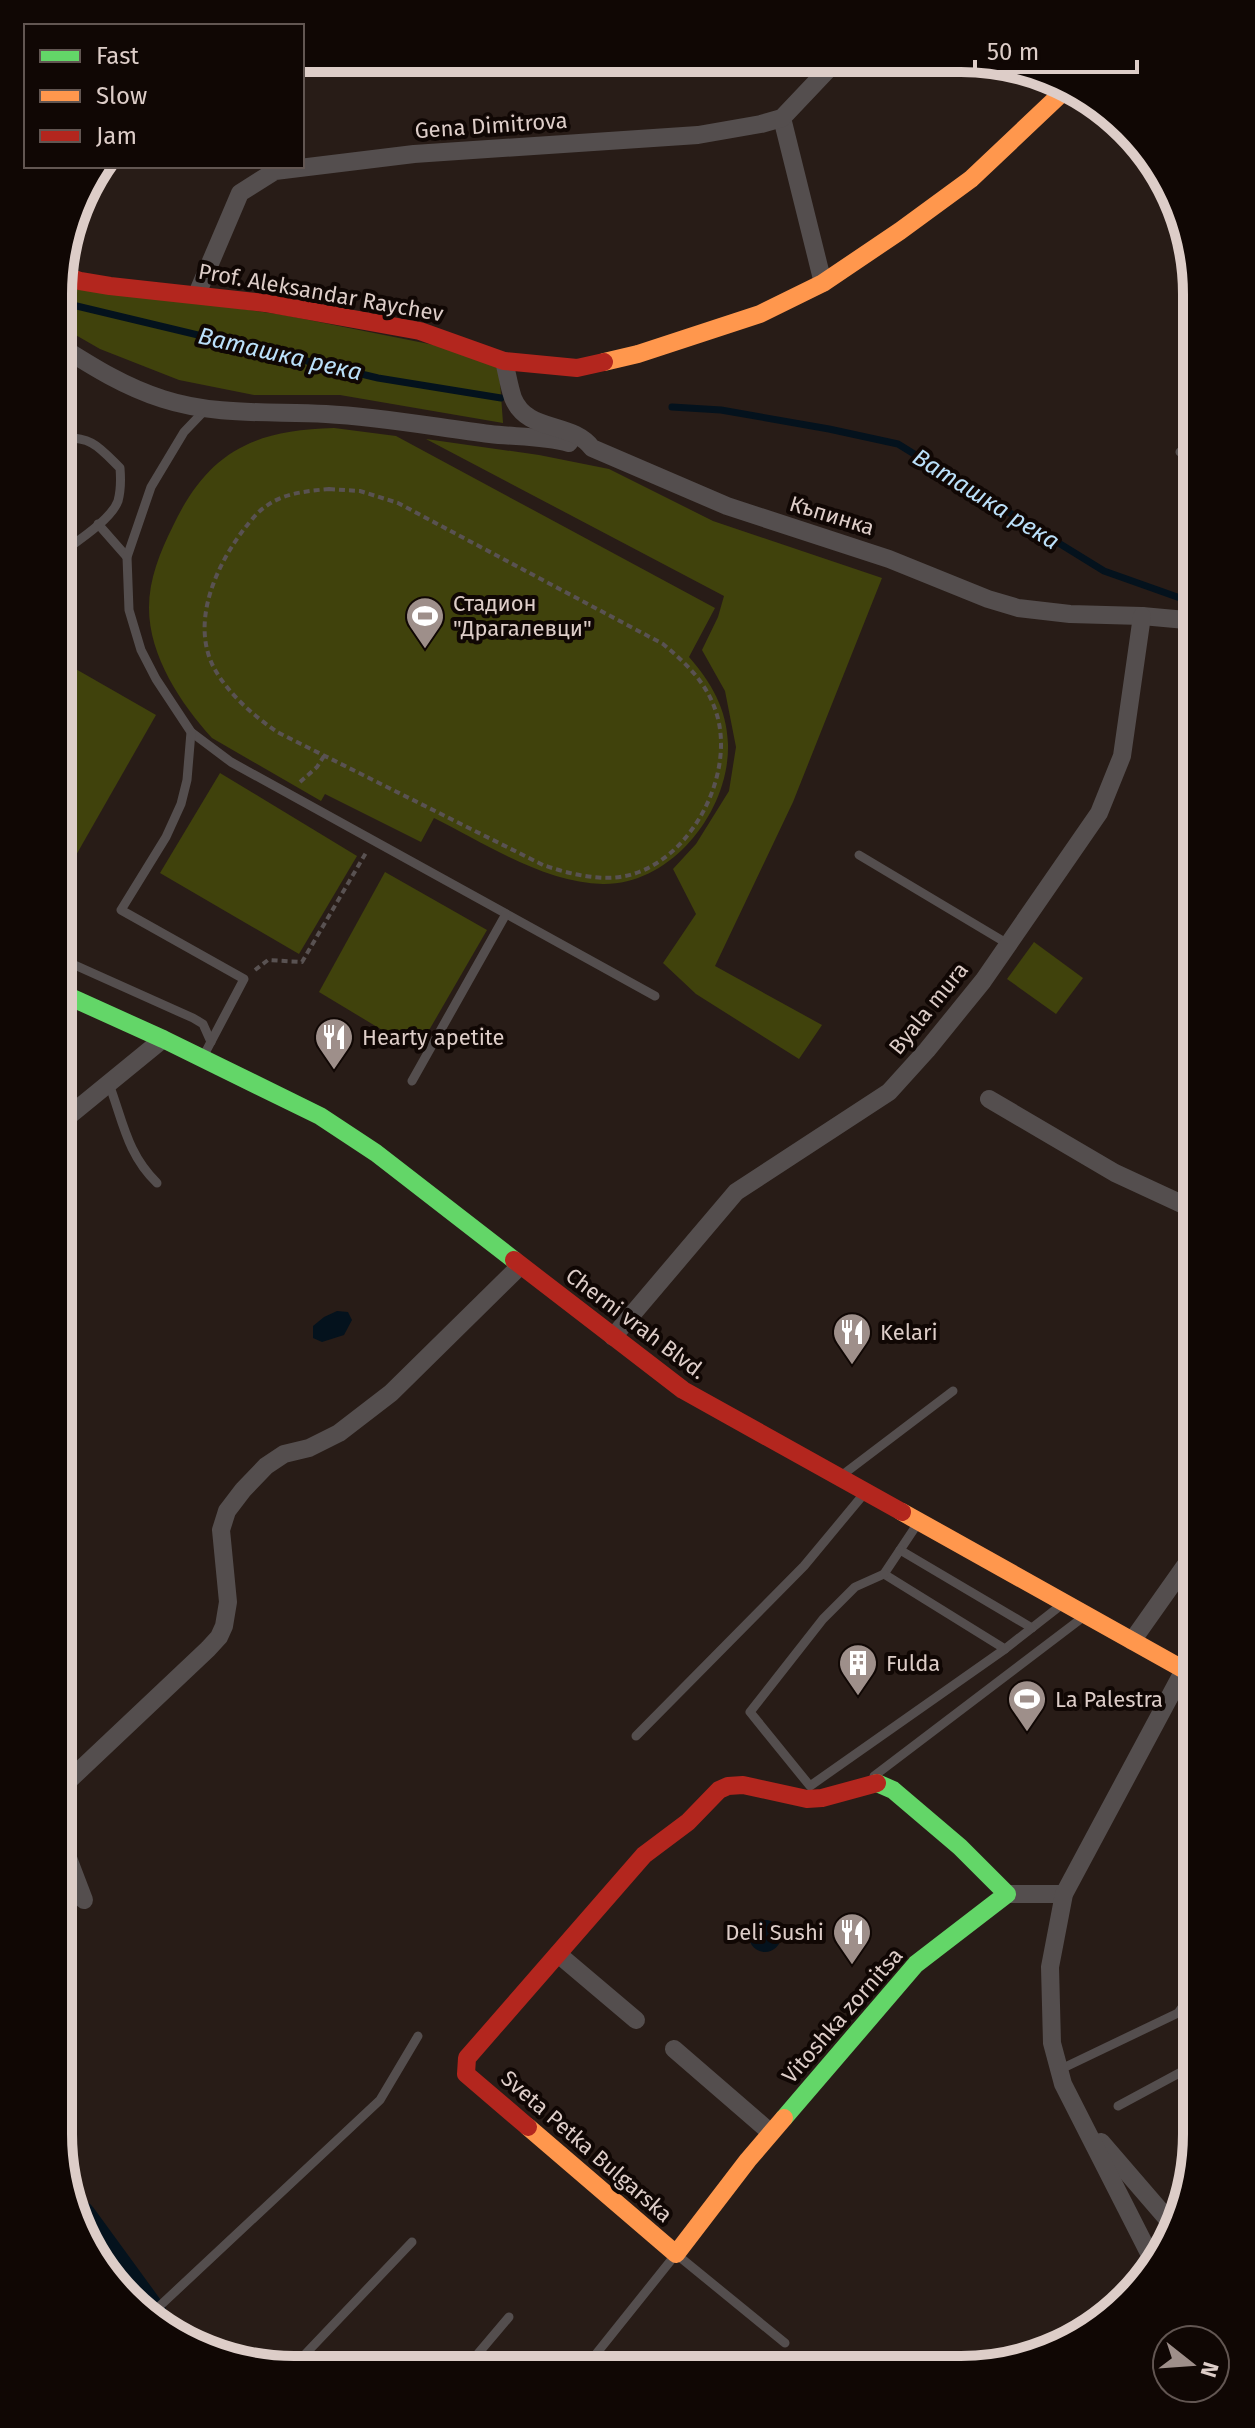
<svg xmlns="http://www.w3.org/2000/svg" width="1255" height="2428" font-family="'Fira Sans',sans-serif">
  <rect width="100%" height="100%" fill="#281c17"/>
  <g fill="#40420c">
    <path d="M60 283 284 315 449 348 499 368 503 423 340 395H254L179 380 100 349 60 326Z"/>
    <path d="M334 428 396 436 715 608 689 657C711 682 727 709 728 744 730 810 672 885 603 884 545 883 484 843 434 818L421 842 325 794 321 801 212 738C181 704 149 656 149 608 149 579 160 552 173 526 208 452 253 430 334 428Z"/>
    <path d="M426 439 539 455 609 469 713 521 882 578 793 802 715 966 822 1025 799 1059 696 994 663 963 696 914 673 869 696 844 729 791 736 747 725 691 702 650 718 617 724 596Z"/>
    <path d="M60 660 156 715 59 885Z"/>
    <path d="M220 773 357 856 299 954 160 873Z"/>
    <path d="M385 872 487 930 417 1051 319 992Z"/>
    <path d="M1034 942 1083 978 1056 1014 1007 979Z"/>
  </g>
  <g fill="#04121d">
    <path d="M337 1311 348 1312 352 1320 344 1335 322 1342 313 1338V1326L324 1317Z"/>
    <circle cx="765" cy="1936" r="16"/>
  </g>
  <g fill="none" stroke-linecap="round" stroke-linejoin="round">
    <g stroke="#04121d" stroke-width="7">
      <path d="M60 302 378 378 501 398"/>
      <path d="M672 407 721 410 829 429 898 444 1104 571 1197 604"/>
    </g>
    <path stroke="#04121d" stroke-width="40" d="M77 2219 147 2315"/>
    <g stroke="#595252" stroke-width="4" stroke-dasharray="6 4" stroke-linecap="butt">
      <path d="M329 489 360 491 398 503 663 644C687 664 708 684 717 715 734 773 695 851 639 872 609 884 572 875 543 865L277 732C253 715 227 693 213 666 191 621 216 566 244 529 250 522 257 512 265 507 283 493 307 491 329 489Z"/>
      <path d="M300 782 317 767 324 756"/>
      <path d="M255 970 268 960 302 962 367 851"/>
    </g>
    <g stroke="#544e4e" stroke-width="9">
      <path d="M1180 452 1197 450"/>
      <path d="M98 524 127 557"/>
      <path d="M60 554C76 542 111 520 118 501 121 490 121 480 120 468 99 447 92 436 60 438"/>
      <path d="M191 732 231 762 655 996"/>
      <path d="M859 855 1008 944"/>
      <path d="M59 958 193 1018 203 1024 211 1042"/>
      <path d="M204 1055 244 979 121 910 166 837 181 804 187 780 191 732 156 679 141 650 129 610 127 557 151 487 184 432 205 410"/>
      <path d="M412 1081 506 914"/>
      <path d="M109 1084C123 1121 127 1154 157 1183"/>
      <path d="M841 1476 953 1391"/>
      <path d="M918 1523 884 1574 1005 1649 1060 1606"/>
      <path d="M900 1550 1032 1628"/>
      <path d="M884 1574 855 1587 823 1619 750 1712 810 1786 1005 1649"/>
      <path d="M636 1736 804 1566 863 1495"/>
      <path d="M874 1776 1082 1618"/>
      <path d="M1185 2002 1196 2010"/>
      <path d="M1059 2070 1178 2013 1197 1986"/>
      <path d="M1118 2106 1196 2064"/>
      <path d="M149 2316 380 2100 418 2036"/>
      <path d="M292 2368 412 2242"/>
      <path d="M465 2369 509 2317"/>
      <path d="M584 2369 676 2254 785 2343"/>
    </g>
    <g stroke="#544e4e" stroke-width="18">
      <path d="M782 118 823 283"/>
      <path d="M197 294 240 193 275 171 414 154 698 135 761 124 782 118 836 61"/>
      <path d="M60 346C93 367 125 387 163 399 215 416 272 411 326 414 381 417 435 427 490 434 516 437 543 436 569 443"/>
      <path d="M504 361C507 373 509 386 513 398 527 433 572 421 592 448L727 506 889 559 988 599 1018 608 1070 614 1142 616 1197 621"/>
      <path d="M989 1099 1115 1173 1197 1211"/>
      <path d="M59 1124 163 1039"/>
      <path d="M613 1337 736 1192 889 1092 927 1050 983 981 1099 813 1122 756 1142 616"/>
      <path d="M1132 1641 1197 1549"/>
      <path d="M58 1798 64 1785 208 1649 219 1637 224 1626 228 1602 221 1530 227 1511 243 1490 266 1466 284 1454 309 1448 339 1433 391 1393 520 1266"/>
      <path d="M58 1832 84 1900"/>
      <path d="M1007 1894H1064"/>
      <path d="M558 1954 636 2020"/>
      <path d="M674 2049 771 2133"/>
      <path d="M1101 2142 1176 2229"/>
      <path d="M1155 2265 1063 2084 1052 2043 1050 1967 1064 1894 1184 1670"/>
    </g>
    <g stroke="#63d668" stroke-width="18">
      <path d="M59 992 163 1039 320 1116 376 1153 514 1260"/>
      <path d="M784 2118 916 1964 1007 1894 960 1847 893 1790 877 1783"/>
    </g>
    <g stroke="#ff974d" stroke-width="18">
      <path d="M604 362 638 354 760 314 823 283 900 231 971 179 1064 91"/>
      <path d="M902 1512 1197 1677"/>
      <path d="M528 2127 676 2254 748 2160 784 2118"/>
    </g>
    <g stroke="#b3261e" stroke-width="18">
      <path d="M60 274 80 281 110 286 265 303 420 331 504 361 577 368 604 362"/>
      <path d="M514 1260 683 1390 902 1512"/>
      <path d="M528 2127 466 2074 467 2058 644 1855 688 1822 719 1790 728 1786 743 1785 807 1799 822 1798 877 1783"/>
    </g>
  </g>
  <defs>
    <g id="stadium-pin" transform="scale(2)"><path d="M0 17L-7.5 6A9.5 9.5 0 1 1 7.5 6Z" fill="#9e8f8a" stroke="#100704"/><path d="M0-5a6.5 5 0 1 0 0 10a6.5 5 0 1 0 0-10ZM-3.5-1.8h7v3.6h-7Z" fill="#fff"/></g>
    <g id="restaurant-pin" transform="scale(2)"><path d="M0 17L-7.5 6A9.5 9.5 0 1 1 7.5 6Z" fill="#9e8f8a" stroke="#100704"/><path d="M-5-6h1v4h1v-4h1v4h1v-4h1v5L-1.5 .5V6h-2V.5L-5-1ZM5-6V6H3V1.5H1.5Q1.5-4 5-6Z" fill="#fff"/></g>
    <g id="building-pin" transform="scale(2)"><path d="M0 17L-7.5 6A9.5 9.5 0 1 1 7.5 6Z" fill="#9e8f8a" stroke="#100704"/><path d="M-4-6H4V6H1V3H-1V6H-4ZM-2.5-4.3h1.7v1.8h-1.7ZM.8-4.3h1.7v1.8H.8ZM-2.5-1h1.7V.8h-1.7ZM.8-1h1.7V.8H.8Z" fill="#fff"/></g>
  </defs>
  <g fill-rule="evenodd">
    <use href="#stadium-pin" x="425" y="616"/>
    <use href="#restaurant-pin" x="334" y="1037"/>
    <use href="#restaurant-pin" x="852" y="1332"/>
    <use href="#building-pin" x="858" y="1663"/>
    <use href="#stadium-pin" x="1027" y="1699"/>
    <use href="#restaurant-pin" x="852" y="1932"/>
  </g>
  <g text-anchor="middle" stroke-width="8" stroke-linejoin="round" paint-order="stroke">
    <g font-size="22" fill="#ddcdc8" stroke="#100704">
      <text transform="translate(491 125) rotate(-4)" y="8">Gena Dimitrova</text>
      <text transform="translate(321 292) rotate(10)" y="8">Prof. Aleksandar Raychev</text>
      <text transform="translate(832 515) rotate(17)" y="8">Къпинка</text>
      <text transform="translate(928 1008) rotate(-51)" y="8">Byala mura</text>
      <text transform="translate(636 1323) rotate(37)" y="8">Cherni vrah Blvd.</text>
      <text transform="translate(842 2015) rotate(-49)" y="8">Vitoshka zornitsa</text>
      <text transform="translate(587 2146) rotate(41)" y="8">Sveta Petka Bulgarska</text>
    </g>
    <g font-size="22" fill="#ddcdc8" stroke="#100704" text-anchor="start">
      <text x="453" y="611">Стадион<tspan x="453" dy="25">"Драгалевци"</tspan></text>
      <text x="362" y="1045">Hearty apetite</text>
      <text x="880" y="1340">Kelari</text>
      <text x="886" y="1671">Fulda</text>
      <text x="1055" y="1707">La Palestra</text>
      <text x="824" y="1940" text-anchor="end">Deli Sushi</text>
    </g>
    <g font-size="24" font-style="italic" fill="#bbe0fa" stroke="#100704">
      <text transform="translate(280 354) rotate(13)" y="8">Ваташка река</text>
      <text transform="translate(986 499) rotate(32)" y="8">Ваташка река</text>
    </g>
  </g>
  <path d="M0 0H1255V2428H0ZM294 72H961A222 222 0 0 1 1183 294V2134A222 222 0 0 1 961 2356H294A222 222 0 0 1 72 2134V294A222 222 0 0 1 294 72Z" fill="#100704" fill-rule="evenodd"/>
  <path fill="none" stroke="#ddcdc8" stroke-width="10" d="M294 72H961A222 222 0 0 1 1183 294V2134A222 222 0 0 1 961 2356H294A222 222 0 0 1 72 2134V294A222 222 0 0 1 294 72Z"/>
  <rect x="24" y="24" width="280" height="144" fill="#100704" stroke="#625652" stroke-width="2"/>
  <rect x="40" y="50" width="40" height="12" fill="#63d668" stroke="#625652" stroke-width="2"/>
  <text x="96" y="64" font-size="24" fill="#ddcdc8">Fast</text>
  <rect x="40" y="90" width="40" height="12" fill="#ff974d" stroke="#625652" stroke-width="2"/>
  <text x="96" y="104" font-size="24" fill="#ddcdc8">Slow</text>
  <rect x="40" y="130" width="40" height="12" fill="#b3261e" stroke="#625652" stroke-width="2"/>
  <text x="96" y="144" font-size="24" fill="#ddcdc8">Jam</text>
  <g transform="translate(1191 2364) rotate(107)"><circle r="38" fill="#100704" stroke="#625652" stroke-width="2"/>
  <path d="M0-6L14 30L0 20L-14 30Z" fill="#9e8f8a"/>
  <text y="-12" font-size="22" font-weight="bold" text-anchor="middle" fill="#ddcdc8">N</text>
  </g>
  <path d="M975 60v12h162v-12" fill="none" stroke="#ddcdc8" stroke-width="4"/>
  <text x="987" y="60" font-size="24" fill="#ddcdc8" stroke="#100704" stroke-width="6" paint-order="stroke">50 m</text>
</svg>
